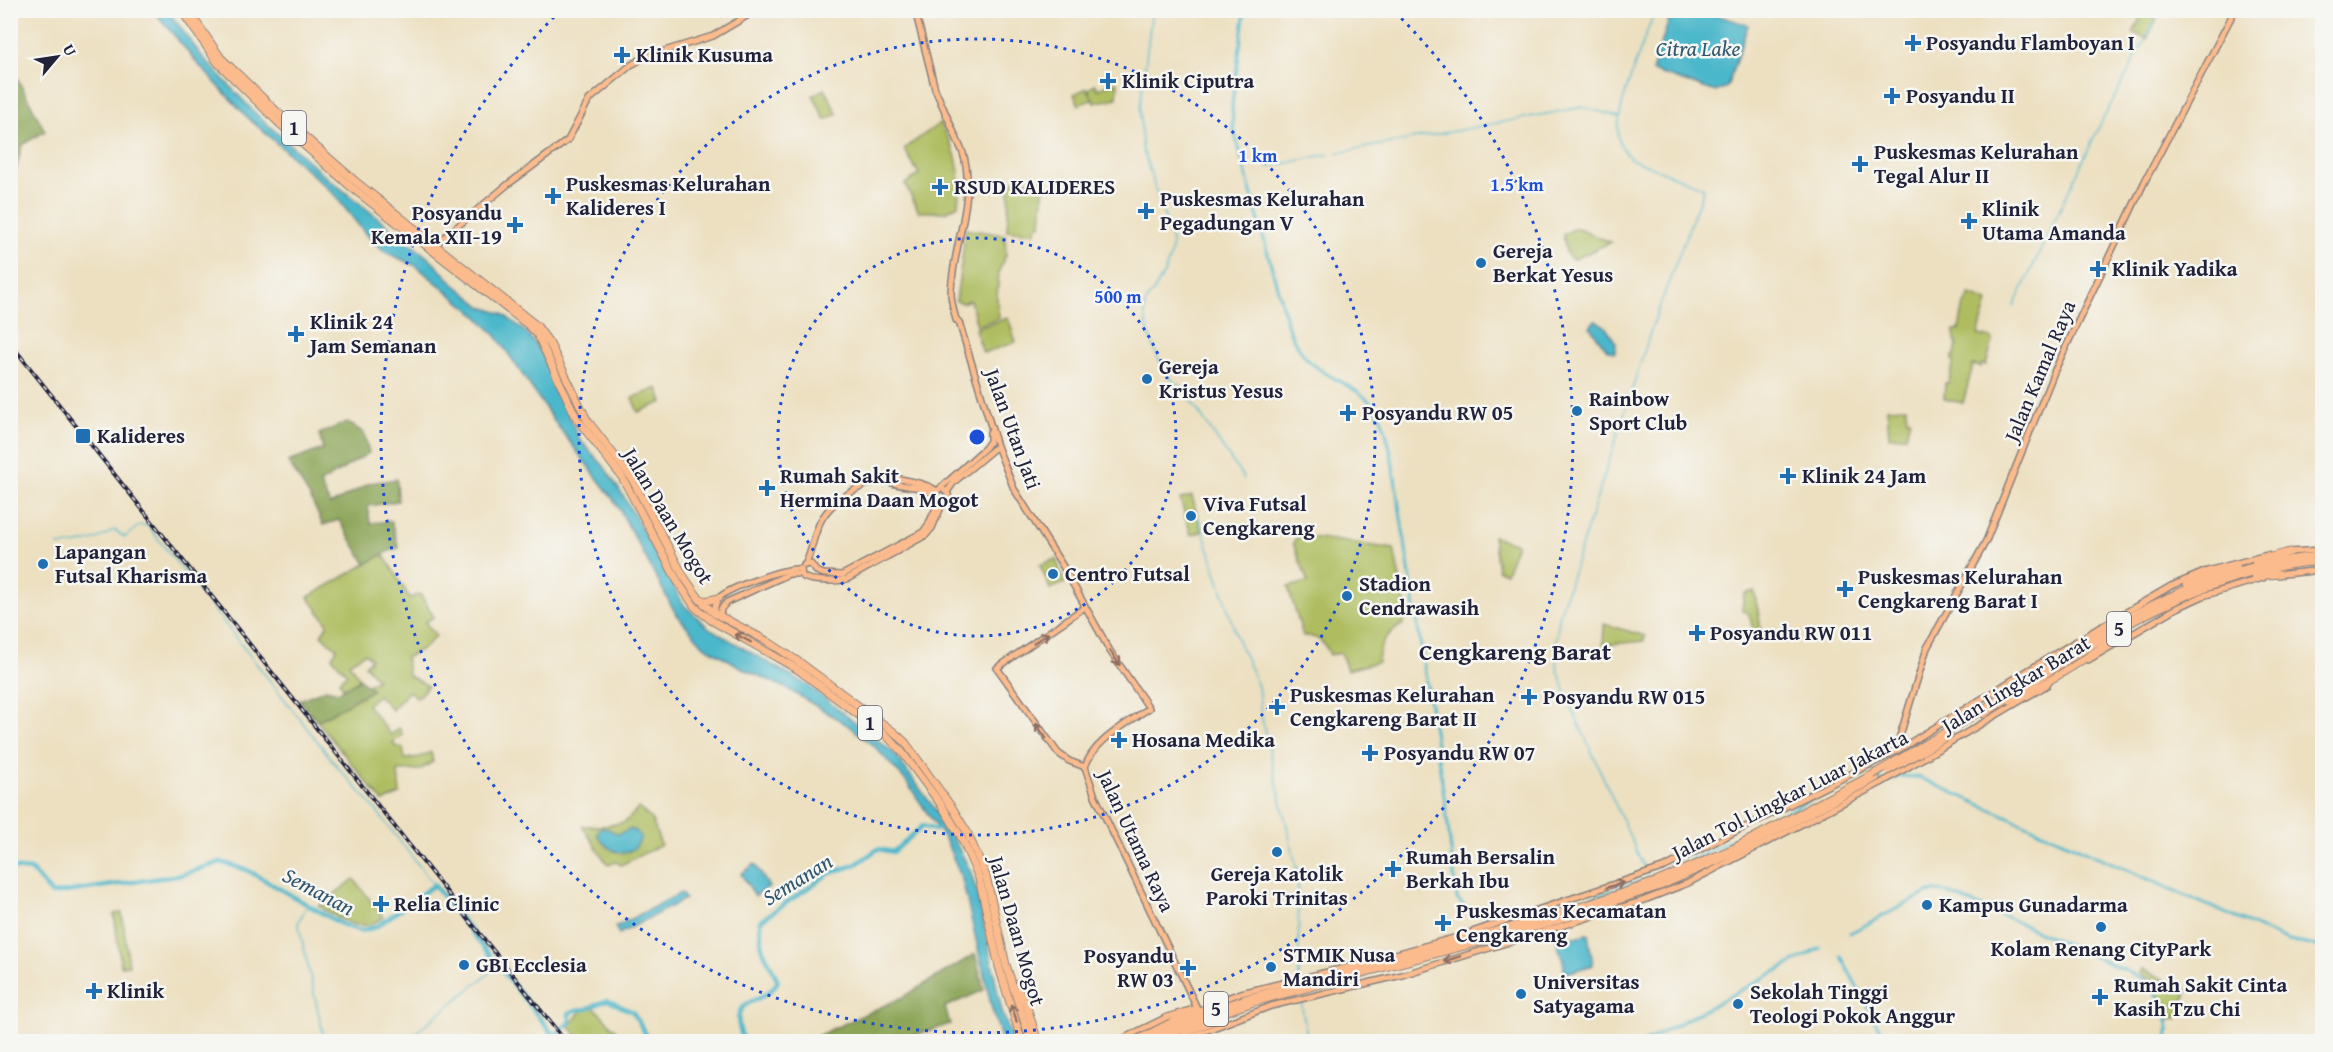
<svg xmlns="http://www.w3.org/2000/svg" width="2333" height="1052" font-family="'Gentium Book Plus',serif">
  <rect width="100%" height="100%" fill="#f6f6f2"/>
  <filter id="ink" filterUnits="userSpaceOnUse"><feTurbulence type="fractalNoise" baseFrequency=".0167" numOctaves="2"/><feDisplacementMap in="SourceGraphic" scale="12" xChannelSelector="R" yChannelSelector="G"/><feConvolveMatrix kernelMatrix="1 2 1 2 8 2 1 2 1" color-interpolation-filters="sRGB"/></filter>
  <filter id="wash" filterUnits="userSpaceOnUse"><feTurbulence type="fractalNoise" baseFrequency=".008" numOctaves="4" result="noise"/><feDisplacementMap in="SourceGraphic" scale="24" xChannelSelector="R" yChannelSelector="G"/><feGaussianBlur stdDeviation="1.35" result="paint"/><feColorMatrix in="noise" values="0 0 0 0 0 0 0 0 0 0 0 0 0 0 0 0 0 1.4 0 .05"/><feComposite in="paint" operator="in"/></filter>
  <g filter="url(#wash)">
    <rect width="100%" height="100%" fill="#ede0c1"/>
    <g fill="#afbd60" stroke="#68704e" stroke-width="1.5">
      <path d="M2144 10 2160 12 2147 39 2133 33Z"/>
      <path d="M1116 82 1118 83 1117 98 1094 103 1093 99 1079 105 1074 94 1087 88 1092 97 1089 89 1095 84 1098 89Z"/>
      <path d="M825 89 837 114 825 120 813 95Z"/>
      <path d="M940 123C958 155 962 168 958 205L946 212H919L905 184 919 174 904 149Z"/>
      <path d="M1044 180 1041 225H1036L1035 233 1007 230 1010 181Z"/>
      <path d="M1575 228 1611 242 1575 259H1571L1566 253 1563 235Z"/>
      <path d="M966 229 1005 235 1006 255 999 271 997 298 999 318 977 326 970 300 962 303 956 301Z"/>
      <path d="M1970 295 1988 302 1978 335 1991 338 1993 340 1986 365 1982 364 1981 367 1973 365 1963 403 1944 399 1945 383H1948L1954 361 1952 360 1953 356 1955 355 1957 343 1955 342 1954 330H1959L1963 308Z"/>
      <path d="M1008 318 1016 342 983 353 975 329Z"/>
      <path d="M658 388 663 402 638 412 632 398Z"/>
      <path d="M1906 407 1907 419H1910L1906 436 1889 437 1887 408Z"/>
      <path d="M1192 496 1202 532 1191 535 1180 499Z"/>
      <path d="M1298 535 1394 549 1406 609 1403 624C1387 634 1379 643 1378 662L1347 670 1341 653 1330 655C1325 642 1317 635 1303 636L1288 587 1308 582 1293 543Z"/>
      <path d="M1493 536 1517 544 1506 573 1498 570Z"/>
      <path d="M383 554 410 598 420 594 434 617 425 622 436 636 425 647 406 658 408 675 428 686 417 698 409 691 392 710 378 695 367 705 391 735 399 728 403 735 393 742 395 746 403 748 405 759 420 757 431 752 433 762 420 770 398 771 400 794 383 802 317 721 372 690 368 685 377 679 365 665 371 659 365 653 349 663 360 679 344 689 339 681 347 674 332 657 337 649 321 635 328 624 308 597Z"/>
      <path d="M1056 559 1065 583 1050 589 1040 565Z"/>
      <path d="M1754 591C1756 603 1763 627 1760 638L1755 637 1749 614 1742 610 1744 594Z"/>
      <path d="M1604 624 1645 636 1644 641 1603 645Z"/>
      <path d="M639 808 652 820 661 845 621 865 616 862 608 865 582 826H604L625 822Z"/>
      <path d="M354 879 383 917C361 936 340 919 319 906Z"/>
      <path d="M122 913 129 965 121 966 114 914Z"/>
      <path d="M2142 969 2187 990 2177 1019 2175 1017 2170 1019 2152 982 2140 973Z"/>
      <path d="M593 1006 626 1041H582L569 1026 581 1011Z"/>
    </g>
    <g fill="#8ba456" stroke="#566348" stroke-width="1.5">
      <path d="M11 66 45 131 22 145 16 170 11 167Z"/>
      <path d="M347 422 364 433 369 453 320 483 330 505 370 483 397 479 398 501 368 506 370 523 391 521 399 548 389 551 366 564 339 520 323 525 310 497 288 462 323 449 319 434Z"/>
      <path d="M360 679 372 690 317 721 299 700 326 689 338 692Z"/>
      <path d="M975 954 984 990 945 1007 950 1024 897 1041H808V1040L903 997Z"/>
    </g>
    <g fill="#4cb7ca" stroke="#376c82" stroke-width="1.5">
      <path d="M154 11H168L201 55 255 113 325 176 430 259 454 284 483 307 503 314 526 332 541 352 580 440 603 465 624 497 684 605 709 628 810 687 894 753 947 826 970 870 978 895 1002 1012 1013 1041H1002L992 1009 962 879 946 841 906 781 875 747 846 724 786 688 744 669 704 646 676 614 616 503 554 421 497 337 477 316 416 266 385 252 368 237 332 192 247 117 198 64Z"/>
      <path d="M1672 11H1703L1748 25 1727 87 1716 92 1652 71Z"/>
      <path d="M1595 320 1605 326 1616 343 1615 352 1608 351 1590 327Z"/>
      <path d="M601 828 608 829 618 834 630 829 636 831 641 837C632 862 608 854 597 834Z"/>
      <path d="M755 864 769 887 755 896 741 874Z"/>
      <path d="M681 893 685 899 619 934 615 927Z"/>
      <path d="M1563 932 1571 938 1588 934 1593 965 1563 974C1567 962 1557 949 1556 937H1553L1552 934Z"/>
    </g>
    <g fill="none" stroke-linecap="round" stroke-linejoin="round">
      <g stroke="#4cb7ca" stroke-width="1.5">
        <path d="M1152 10 1140 108 1142 147 1172 241C1171 260 1165 273 1155 289 1152 293 1146 300 1145 305 1141 321 1163 382 1181 386L1244 479"/>
        <path d="M1337 153 1583 107 1619 117"/>
        <path d="M1268 167 1329 154"/>
        <path d="M2014 306 2101 123 2161 10"/>
        <path d="M1199 518 1237 638 1258 686 1261 714 1298 874 1299 978"/>
        <path d="M58 546C79 545 96 542 114 530L125 537 140 525 148 526 337 766 372 805 434 885"/>
        <path d="M1645 870 1569 702 1558 670 1555 646 1560 613 1653 324 1704 188 1631 159C1624 152 1619 145 1618 135 1616 106 1645 40 1655 10"/>
        <path d="M1647 875 1649 880"/>
        <path d="M308 905 298 922 325 1042"/>
        <path d="M1301 1001 1308 1042"/>
        <path d="M404 1042 498 966"/>
      </g>
      <g stroke="#4cb7ca" stroke-width="3">
        <path d="M1245 10 1232 104 1233 127 1289 330C1294 341 1300 352 1309 361 1329 380 1359 386 1376 409 1385 422 1387 438 1391 453L1445 802 1457 899 1464 906 1500 922"/>
        <path d="M1878 777 1884 783 1900 776 1918 777 2288 941 2322 947"/>
        <path d="M1560 905 1590 898 1670 871 1871 769 1874 771"/>
        <path d="M1850 933 1927 893 1935 891 1945 892 2006 917 2144 979C2158 994 2174 1021 2166 1042"/>
        <path d="M1841 956 1886 1042"/>
        <path d="M1644 1042 1820 948"/>
        <path d="M2319 1042 2322 1009"/>
      </g>
      <g stroke="#4cb7ca" stroke-width="4.5">
        <path d="M10 868 31 870 52 894 181 875 221 862 247 870 341 924 360 931 376 927 434 885 554 1036 570 1022 569 1013 576 1010 586 1009 607 1000 633 1012 650 1042"/>
        <path d="M744 1042C724 992 762 1010 778 981L762 948 760 922 764 918 830 873 855 865 878 849 893 852 923 826 935 830 942 827"/>
      </g>
    </g>
  </g>
  <g filter="url(#ink)">
    <g fill="none" stroke-linecap="round" stroke-linejoin="round">
      <g stroke="#88817e" stroke-width="8">
        <g id="major">
          <path d="M915 10 935 89 963 153C977 197 952 248 951 293 951 302 954 311 956 320"/>
          <path d="M435 245 507 185 568 140 589 100 631 65 645 57 713 36 755 11"/>
          <path d="M956 319 959 322 997 446 1014 489 1064 568 1110 651 1149 708C1127 724 1094 740 1085 767L1095 796 1197 1008"/>
          <path d="M883 479C898 489 919 483 935 495"/>
          <path d="M947 492 954 482 997 446"/>
          <path d="M938 504 934 498 935 493 985 448 990 441V432"/>
          <path d="M939 505 945 504 949 500 948 494 944 490"/>
          <path d="M2288 552 2322 550"/>
          <path d="M804 565 811 564 816 571 824 574 842 575 923 532 928 525 938 504"/>
          <path d="M805 565C813 550 813 532 823 517 836 497 862 484 885 479 895 476 928 484 937 491"/>
          <path d="M801 569 802 576C809 582 837 582 847 579L926 535 932 528 942 505"/>
          <path d="M2275 575 2322 570"/>
          <path d="M715 615C714 608 715 602 720 597 731 587 786 567 801 569"/>
          <path d="M720 616 721 609 727 602 789 574H801"/>
          <path d="M2088 660 2175 609 2203 596 2263 578"/>
          <path d="M1895 752 1927 648 1986 541 2054 372 2145 181 2235 10"/>
          <path d="M1085 767 1069 761 1058 753 997 668 1085 607"/>
          <path d="M1209 1004 1241 993 1348 967 1457 937 1665 867 1895 752 2068 646 2171 586 2207 571 2267 555"/>
          <path d="M1116 1042 1167 1017 1197 1008"/>
          <path d="M1176 1042 1271 1006 1402 975 1642 901 1688 883 1881 783 2047 685"/>
        </g>
      </g>
      <g stroke="#88817e" stroke-width="9">
        <g id="highway">
          <path d="M181 10 218 63 280 124 351 187 528 325 537 334 577 419 622 477 678 582 695 607 711 620 797 669 888 737 902 752 942 806 961 837 979 878 999 967 1022 1042"/>
          <path d="M188 10 221 58 290 124 355 181 537 326 550 344 587 420 631 477 684 577 701 601 714 613 767 641 802 664 894 732 905 742 953 809 967 832 986 876 1006 965 1031 1042"/>
          <path d="M2255 561 2290 552"/>
          <path d="M2255 576 2279 574"/>
          <path d="M2187 584 2236 566"/>
          <path d="M699 598 705 601 719 598"/>
          <path d="M2010 700C2051 683 2089 657 2125 630"/>
          <path d="M1984 714C2088 646 2195 570 2322 561"/>
          <path d="M1918 748C1939 736 1960 724 1981 711 2087 641 2191 564 2322 556"/>
          <path d="M1921 752 1949 735"/>
          <path d="M1017 989 1025 1001 1038 1042"/>
          <path d="M1184 1033 1220 1018"/>
          <path d="M1133 1042 1184 1016 1216 1005"/>
          <path d="M1144 1042 1195 1017 1245 999 1515 926 1589 904 1658 881 1732 849 1872 775"/>
          <path d="M1156 1042 1198 1021 1254 1002 1550 923 1660 886 1734 853 1876 778"/>
        </g>
      </g>
      <use href="#major" stroke="#fbbb8d" stroke-width="5"/>
      <use href="#highway" stroke="#fbbb8d" stroke-width="7"/>
      <g stroke="#22223b" stroke-width="4">
        <path id="rail" d="M10 343 566 1042"/>
      </g>
      <use href="#rail" stroke="#f6f6f2" stroke-width="1.5" stroke-dasharray="4.5" stroke-linecap="butt"/>
      <g stroke="#88817e" stroke-width="9" stroke-linecap="butt">
        <g id="highway-bridge">
          <path d="M1889 770 1921 752"/>
          <path d="M1872 775 1918 748"/>
        </g>
      </g>
      <use href="#highway-bridge" stroke="#fbbb8d" stroke-width="7"/>
    </g>
    <defs><path id="oneway-shaft" d="M-6 0H5M1.5-3L5.5 0L1.5 3" fill="none" stroke-width="1.6" stroke-linecap="round" stroke-linejoin="round" transform="scale(1.5)"/></defs>
    <g stroke="#8e6e64">
      <use href="#oneway-shaft" transform="translate(743 638) rotate(-152)"/>
      <use href="#oneway-shaft" transform="translate(1041 638) rotate(-34)"/>
      <use href="#oneway-shaft" transform="translate(1115 658) rotate(57)"/>
      <use href="#oneway-shaft" transform="translate(1041 731) rotate(-125)"/>
      <use href="#oneway-shaft" transform="translate(1615 885) rotate(-17)"/>
      <use href="#oneway-shaft" transform="translate(1452 959) rotate(163)"/>
      <use href="#oneway-shaft" transform="translate(1014 1013) rotate(-107)"/>
    </g>
  </g>
  <g fill="none" stroke="#1d4ed8" stroke-width="3" stroke-dasharray="3 6">
    <circle cx="977" cy="437" r="199"/>
    <circle cx="977" cy="437" r="398"/>
    <path d="M1395 12A596 596 0 1 1 559 12"/>
  </g>
  <g fill="#1f6fb2" stroke="#f6f6f2" stroke-width="2">
    <path d="M1910 34h6v6h6v6h-6v6h-6v-6h-6v-6h6z"/>
    <path d="M619 46h6v6h6v6h-6v6h-6v-6h-6v-6h6z"/>
    <path d="M1105 72h6v6h6v6h-6v6h-6v-6h-6v-6h6z"/>
    <path d="M1889 87h6v6h6v6h-6v6h-6v-6h-6v-6h6z"/>
    <path d="M1857 155h6v6h6v6h-6v6h-6v-6h-6v-6h6z"/>
    <path d="M937 178h6v6h6v6h-6v6h-6v-6h-6v-6h6z"/>
    <path d="M550 187h6v6h6v6h-6v6h-6v-6h-6v-6h6z"/>
    <path d="M1143 202h6v6h6v6h-6v6h-6v-6h-6v-6h6z"/>
    <path d="M1966 212h6v6h6v6h-6v6h-6v-6h-6v-6h6z"/>
    <path d="M512 216h6v6h6v6h-6v6h-6v-6h-6v-6h6z"/>
    <circle cx="1481" cy="263" r="6"/>
    <path d="M2095 260h6v6h6v6h-6v6h-6v-6h-6v-6h6z"/>
    <path d="M293 325h6v6h6v6h-6v6h-6v-6h-6v-6h6z"/>
    <circle cx="1147" cy="379" r="6"/>
    <circle cx="1577" cy="411" r="6"/>
    <path d="M1345 404h6v6h6v6h-6v6h-6v-6h-6v-6h6z"/>
    <rect x="75" y="428" width="16" height="16" rx="3"/>
    <path d="M1785 467h6v6h6v6h-6v6h-6v-6h-6v-6h6z"/>
    <path d="M764 479h6v6h6v6h-6v6h-6v-6h-6v-6h6z"/>
    <circle cx="1191" cy="516" r="6"/>
    <circle cx="43" cy="564" r="6"/>
    <circle cx="1053" cy="574" r="6"/>
    <path d="M1842 580h6v6h6v6h-6v6h-6v-6h-6v-6h6z"/>
    <circle cx="1347" cy="596" r="6"/>
    <path d="M1694 624h6v6h6v6h-6v6h-6v-6h-6v-6h6z"/>
    <path d="M1526 688h6v6h6v6h-6v6h-6v-6h-6v-6h6z"/>
    <path d="M1274 698h6v6h6v6h-6v6h-6v-6h-6v-6h6z"/>
    <path d="M1116 731h6v6h6v6h-6v6h-6v-6h-6v-6h6z"/>
    <path d="M1367 744h6v6h6v6h-6v6h-6v-6h-6v-6h6z"/>
    <circle cx="1277" cy="852" r="6"/>
    <path d="M1390 860h6v6h6v6h-6v6h-6v-6h-6v-6h6z"/>
    <path d="M378 895h6v6h6v6h-6v6h-6v-6h-6v-6h6z"/>
    <circle cx="1927" cy="905" r="6"/>
    <path d="M1440 914h6v6h6v6h-6v6h-6v-6h-6v-6h6z"/>
    <circle cx="2101" cy="927" r="6"/>
    <circle cx="464" cy="965" r="6"/>
    <circle cx="1271" cy="967" r="6"/>
    <path d="M1185 959h6v6h6v6h-6v6h-6v-6h-6v-6h6z"/>
    <path d="M91 982h6v6h6v6h-6v6h-6v-6h-6v-6h6z"/>
    <circle cx="1521" cy="994" r="6"/>
    <path d="M2097 988h6v6h6v6h-6v6h-6v-6h-6v-6h6z"/>
    <circle cx="1738" cy="1004" r="6"/>
  </g>
  <g text-anchor="middle" stroke-width="5" stroke-linejoin="round" paint-order="stroke">
    <g fill="#f6f6f2" stroke="#626272" stroke-width="1.5">
      <rect x="282" y="111" width="24" height="34" rx="4.5"/>
      <rect x="2107" y="612" width="24" height="34" rx="4.5"/>
      <rect x="858" y="706" width="24" height="34" rx="4.5"/>
      <rect x="1204" y="992" width="24" height="34" rx="4.5"/>
    </g>
    <g font-size="20" font-weight="bold" fill="#22223b">
      <text x="294" y="135">1</text>
      <text x="2119" y="636">5</text>
      <text x="870" y="730">1</text>
      <text x="1216" y="1016">5</text>
    </g>
    <g font-size="21" font-weight="bold" fill="#22223b" stroke="#f6f6f2" text-anchor="start">
      <text x="1926" y="50">Posyandu Flamboyan I</text>
      <text x="636" y="62">Klinik Kusuma</text>
      <text x="1122" y="88">Klinik Ciputra</text>
      <text x="1906" y="103">Posyandu II</text>
      <text x="1874" y="159">Puskesmas Kelurahan<tspan x="1874" dy="24">Tegal Alur II</tspan></text>
      <text x="566" y="191">Puskesmas Kelurahan<tspan x="566" dy="24">Kalideres I</tspan></text>
      <text x="954" y="194">RSUD KALIDERES</text>
      <text x="1160" y="206">Puskesmas Kelurahan<tspan x="1160" dy="24">Pegadungan V</tspan></text>
      <text x="1982" y="216">Klinik<tspan x="1982" dy="24">Utama Amanda</tspan></text>
      <text x="502" y="220" text-anchor="end">Posyandu<tspan x="502" dy="24">Kemala XII-19</tspan></text>
      <text x="1493" y="258">Gereja<tspan x="1493" dy="24">Berkat Yesus</tspan></text>
      <text x="2112" y="276">Klinik Yadika</text>
      <text x="310" y="329">Klinik 24<tspan x="310" dy="24">Jam Semanan</tspan></text>
      <text x="1159" y="374">Gereja<tspan x="1159" dy="24">Kristus Yesus</tspan></text>
      <text x="1589" y="406">Rainbow<tspan x="1589" dy="24">Sport Club</tspan></text>
      <text x="1362" y="420">Posyandu RW 05</text>
      <text x="97" y="443">Kalideres</text>
      <text x="780" y="483">Rumah Sakit<tspan x="780" dy="24">Hermina Daan Mogot</tspan></text>
      <text x="1802" y="483">Klinik 24 Jam</text>
      <text x="1203" y="511">Viva Futsal<tspan x="1203" dy="24">Cengkareng</tspan></text>
      <text x="55" y="559">Lapangan<tspan x="55" dy="24">Futsal Kharisma</tspan></text>
      <text x="1065" y="581">Centro Futsal</text>
      <text x="1858" y="584">Puskesmas Kelurahan<tspan x="1858" dy="24">Cengkareng Barat I</tspan></text>
      <text x="1359" y="591">Stadion<tspan x="1359" dy="24">Cendrawasih</tspan></text>
      <text x="1710" y="640">Posyandu RW 011</text>
      <text x="1290" y="702">Puskesmas Kelurahan<tspan x="1290" dy="24">Cengkareng Barat II</tspan></text>
      <text x="1543" y="704">Posyandu RW 015</text>
      <text x="1132" y="747">Hosana Medika</text>
      <text x="1384" y="760">Posyandu RW 07</text>
      <text x="1406" y="864">Rumah Bersalin<tspan x="1406" dy="24">Berkah Ibu</tspan></text>
      <text x="1277" y="881" text-anchor="middle">Gereja Katolik<tspan x="1277" dy="24">Paroki Trinitas</tspan></text>
      <text x="394" y="911">Relia Clinic</text>
      <text x="1939" y="912">Kampus Gunadarma</text>
      <text x="1456" y="918">Puskesmas Kecamatan<tspan x="1456" dy="24">Cengkareng</tspan></text>
      <text x="2101" y="956" text-anchor="middle">Kolam Renang CityPark</text>
      <text x="1283" y="962">STMIK Nusa<tspan x="1283" dy="24">Mandiri</tspan></text>
      <text x="1174" y="963" text-anchor="end">Posyandu<tspan x="1174" dy="24">RW 03</tspan></text>
      <text x="476" y="972">GBI Ecclesia</text>
      <text x="1533" y="989">Universitas<tspan x="1533" dy="24">Satyagama</tspan></text>
      <text x="2114" y="992">Rumah Sakit Cinta<tspan x="2114" dy="24">Kasih Tzu Chi</tspan></text>
      <text x="107" y="998">Klinik</text>
      <text x="1750" y="999">Sekolah Tinggi<tspan x="1750" dy="24">Teologi Pokok Anggur</tspan></text>
    </g>
    <g font-size="21" fill="#22223b" stroke="#f6f6f2">
      <text transform="translate(2040 371) rotate(-67)" y="7">Jalan Kamal Raya</text>
      <text transform="translate(1013 429) rotate(70)" y="7">Jalan Utan Jati</text>
      <text transform="translate(668 516) rotate(59)" y="7">Jalan Daan Mogot</text>
      <text transform="translate(2016 684) rotate(-31)" y="7">Jalan Lingkar Barat</text>
      <text transform="translate(1790 795) rotate(-27)" y="7">Jalan Tol Lingkar Luar Jakarta</text>
      <text transform="translate(1136 841) rotate(65)" y="7">Jalan Utama Raya</text>
      <text transform="translate(1017 931) rotate(74)" y="7">Jalan Daan Mogot</text>
    </g>
    <g font-size="22" font-style="italic" fill="#31566d" stroke="#f6f6f2">
      <text x="1698" y="56">Citra Lake</text>
      <text transform="translate(797 879) rotate(-32)" y="8">Semanan</text>
      <text transform="translate(319 891) rotate(28)" y="8">Semanan</text>
    </g>
    <g font-size="24" font-weight="bold" fill="#22223b" stroke="#f6f6f2">
      <text x="1515" y="660">Cengkareng Barat</text>
    </g>
  </g>
  <circle cx="977" cy="437" r="9" fill="#1d4ed8" stroke="#f6f6f2" stroke-width="3"/>
  <g font-size="18" text-anchor="middle" font-weight="bold" fill="#1d4ed8" stroke="#f6f6f2" stroke-width="5" stroke-linejoin="round" paint-order="stroke">
    <text x="1258" y="162">1 km</text>
    <text x="1517" y="191">1.5 km</text>
    <text x="1118" y="303">500 m</text>
  </g>
  <rect width="2333" height="1052" fill="none" stroke="#f6f6f2" stroke-width="36"/>
  <g transform="translate(57 57) rotate(61)" stroke="#f6f6f2" stroke-width="4.5" paint-order="stroke">
  <path d="M0-4.5L10 22L0 15L-10 22Z" fill="#22223b"/>
  <text y="-9" font-size="16" font-weight="bold" text-anchor="middle" fill="#22223b">U</text>
  </g>
</svg>
